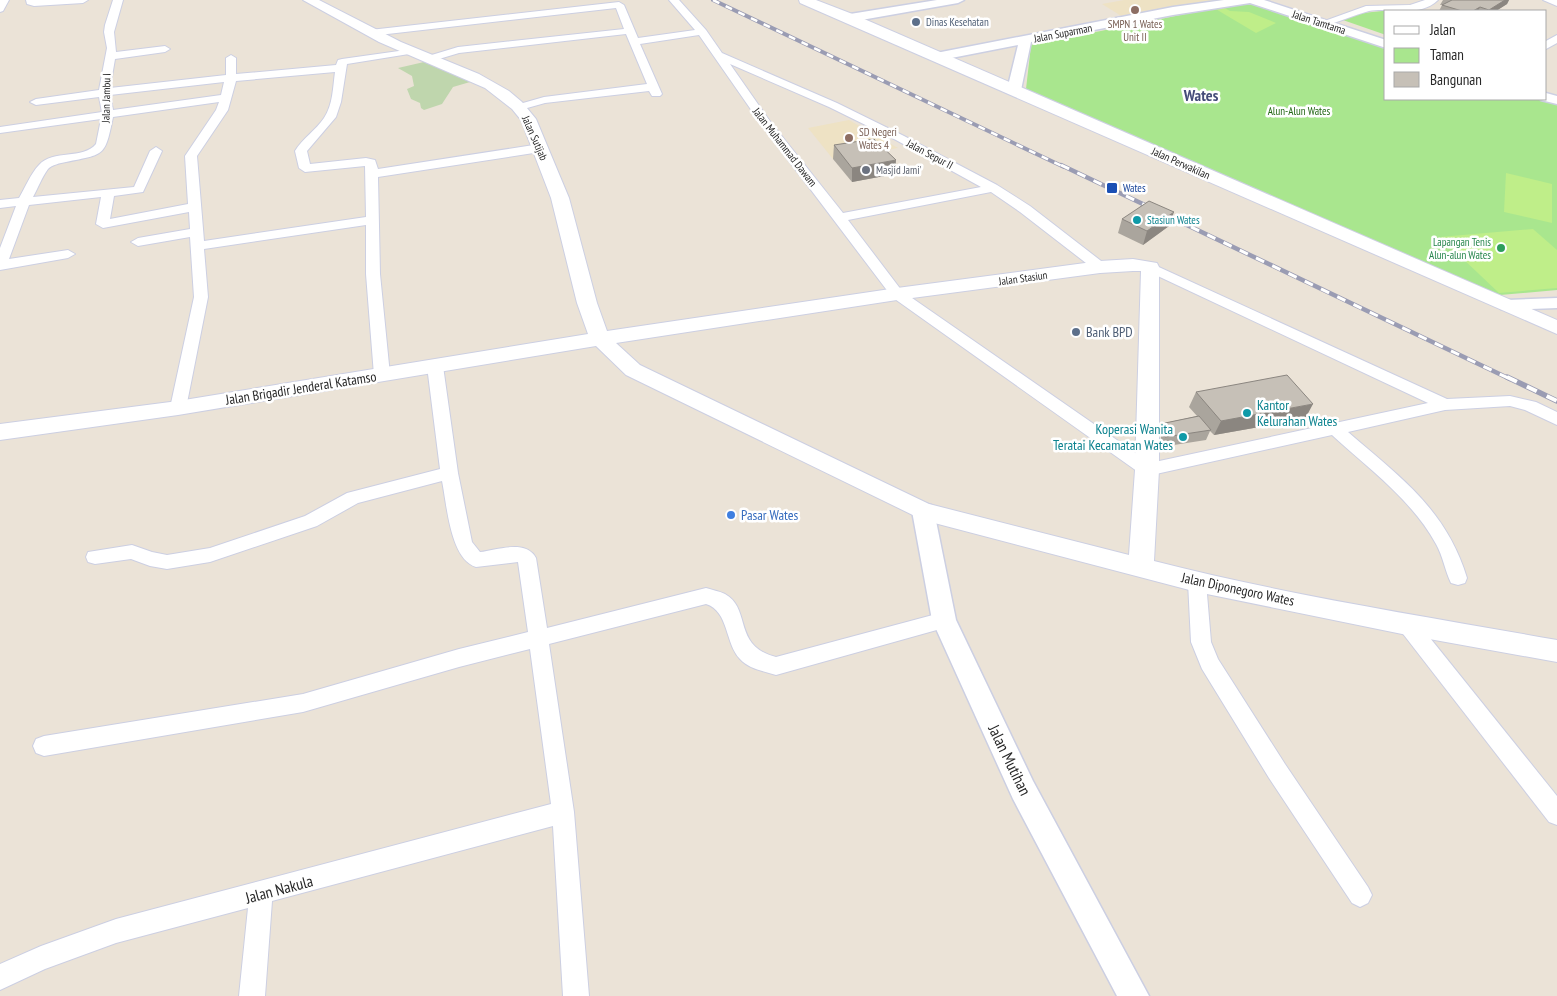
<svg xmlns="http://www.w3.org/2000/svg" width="1557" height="996" font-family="'PT Sans Narrow',sans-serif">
  <rect width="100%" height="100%" fill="#ebe3d7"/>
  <g fill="#eee2c4">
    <path d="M1124 0H1215L1123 17 1102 4Z"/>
    <path d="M849 120 898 148 833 159 808 128Z"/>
  </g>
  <g fill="#a9e68e">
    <path d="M1235 4 1260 5 1386 47V99H1540L1557 104V290L1500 295 1026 89 1031 45Z"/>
    <path d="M1382 11H1393H1386V35L1340 19 1363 13Z"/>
  </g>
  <path fill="#bfd6ad" d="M424 62 470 82 453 87 442 104 424 110 421 108 420 103 411 99 407 89 414 86 412 76 398 68Z"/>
  <g fill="#bfee89">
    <path d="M1221 6 1230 11 1249 12 1276 23 1256 33 1214 8Z"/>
    <path d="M1506 173 1552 184V223L1504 212Z"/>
    <path d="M1533 229 1557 250V288L1499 293 1440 237Z"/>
  </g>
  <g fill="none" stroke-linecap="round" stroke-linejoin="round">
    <g stroke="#cccfe2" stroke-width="2">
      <g id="minor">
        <path d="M0 0H9L3 11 0 12Z"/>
        <path d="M26 0H88L83 3 34 6 27 4Z"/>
        <path d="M113 0H123L114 32 116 52 165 46 170 49 165 52 115 59 110 88 226 75V58L231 55 236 58V74L336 65 338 60 342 59 413 49 414 51 409 54 347 64 341 102 336 117 307 151 310 164 366 158 375 160 378 169 540 144 544 145 546 148 540 152 378 177 380 274 390 375 387 379 382 380 377 379 374 375 366 274V225L204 249 208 297 186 408 184 412 178 413 172 412 170 408 194 297 190 237 138 246 131 242 138 238 190 229 189 212 103 228 96 224 101 197 29 205 9 259 68 250 75 254 68 258 0 270V248L16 206 0 208V200L19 198C25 188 31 173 39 165 53 149 83 160 96 144L101 119 0 133V127L102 112 99 97 36 105 30 102 36 99 99 90 107 48 104 32 105 25ZM335 72C333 86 333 105 324 118 316 130 303 138 295 151L299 168 305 172 365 166 366 217 204 241 197 156 228 110 236 81ZM224 82 221 95 113 110 110 95ZM219 102 216 110 185 156 188 204 110 219 114 196 143 192 162 151 156 147 150 151 134 187 33 197C38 188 42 177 48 169 52 165 60 163 66 162 105 154 105 157 113 117Z"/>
        <path d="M669 0H679L706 30 722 53 837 103 904 136 997 185 1030 206 1105 264 1107 267 1105 270H1095L1020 212 991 192 848 220 902 291 1150 463 1428 403 1145 270 1143 267 1145 264 1150 263 1447 399 1510 396 1536 402 1557 412V425L1525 410 1510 406 1445 410 1348 432C1400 477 1446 509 1467 578L1465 583 1458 585 1451 583C1445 571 1443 556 1436 544 1412 500 1368 468 1332 435L1147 476 1141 474 892 297 761 124 699 35 640 44 662 94 660 96H652L649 91 545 103 520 110 514 107 516 105 544 97 647 84 626 34 459 53 429 62 424 59 425 57 458 47 624 29 616 8 370 36 365 33 370 30 619 2 624 5 638 38 695 30ZM730 64 829 107 896 140 981 187 843 213 769 120Z"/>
        <path d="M1425 0H1438C1420 18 1391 7 1369 11 1354 15 1339 22 1324 26L1319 23 1366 6 1410 5Z"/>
        <path d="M1543 0H1557V6Z"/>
        <path d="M1557 35V43L1546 49V41Z"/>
        <path d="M435 361 440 362 443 366 458 473 472 542 480 552C497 550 526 539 536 558L547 628 706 588C712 590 719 591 725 594 752 609 732 646 776 657L944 612 951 614 954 620 951 626 776 675C763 671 749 669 740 659 725 644 729 611 706 604L549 644 574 812 589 996H563L553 826 272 901 265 996H239L248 908 116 943 45 969 0 990V964L41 946 116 919 551 804 530 649 459 667 303 712 44 756 36 753 33 746 36 739 44 736 303 694 459 649 528 632 518 562 476 567C450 559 447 505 442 481L358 503 317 526 210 562 167 569 150 566 131 559 95 564 88 562 86 557 88 552 132 545 152 552 167 555 210 548 305 516 347 493 440 469 427 366 430 362Z"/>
        <path d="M1197 574 1204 577 1206 582 1211 642 1218 659 1285 764 1368 887 1372 895 1368 903 1360 907 1352 903 1269 778 1202 669 1191 642 1188 582 1190 577Z"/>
        <path d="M1407 616 1414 618 1557 796V825L1549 822 1400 630 1397 624 1400 618Z"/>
      </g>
    </g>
    <g stroke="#cccfe2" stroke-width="3">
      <g id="tertiary">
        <path d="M937 0H964L958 3 850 22 844 18 850 14Z"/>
        <path d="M1224 0H1264L1386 40V48L1250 3 1173 15 1031 42 1021 90 1014 94 1007 90 1018 45 936 61 930 57 936 53 1173 7Z"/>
        <path d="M1546 93 1557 96V104L1541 100 1546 99Z"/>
        <path d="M1557 298V308L1507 310 1501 309 1498 305 1501 301 1507 300Z"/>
        <path d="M923 503 931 505 934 511 956 620 1033 781 1149 996H1117L1013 799 932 620 912 511 915 505Z"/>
      </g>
    </g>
    <g stroke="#cccfe2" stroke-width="2">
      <g id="secondary">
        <path d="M303 0H319L401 42 479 74 509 91 522 102 536 119 569 198 597 303 607 331 897 288 1100 261 1133 259 1157 263 1159 267V470L1154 561C1286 595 1423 616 1557 640V662L1407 635 1197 592 923 520 626 375 596 346 178 415 0 440V424L178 401 588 334 577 303 551 198 521 120 512 109 485 88 379 42ZM1133 271H1141L1135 470 1129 555 929 504 640 365 616 343 897 300 1100 273Z"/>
        <path d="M799 0H816L855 15 1557 320V334L800 3Z"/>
      </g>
    </g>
    <use href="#minor" fill="#fff" fill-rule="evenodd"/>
    <use href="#tertiary" fill="#fff" fill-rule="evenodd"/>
    <use href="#secondary" fill="#fff" fill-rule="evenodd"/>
    <g stroke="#9a9cb3" stroke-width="4">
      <path id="rail-far2" d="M713 0 1064 167"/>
    </g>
    <g stroke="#9a9cb3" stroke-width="4.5">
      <path id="rail-far1" d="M1061 165 1510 379"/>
    </g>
    <g stroke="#9a9cb3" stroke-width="5.5">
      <path id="rail" d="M1507 377 1557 401"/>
    </g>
    <use href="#rail-far2" stroke="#fff" stroke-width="2.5" stroke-dasharray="7" stroke-linecap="butt"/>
    <use href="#rail-far1" stroke="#fff" stroke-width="3" stroke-dasharray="9" stroke-linecap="butt"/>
    <use href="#rail" stroke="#fff" stroke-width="4" stroke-dasharray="11" stroke-linecap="butt"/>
  </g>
  <g fill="#aaa59d">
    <path d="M1443 0H1509L1507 4 1496 11H1439L1442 5H1440Z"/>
    <path d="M834 145 895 174 852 182 833 159Z"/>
    <path d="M1122 219 1169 226 1143 245 1118 233Z"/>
    <path d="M1196 392 1305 419 1214 435 1210 431 1206 440 1161 447V433L1165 423 1197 416 1189 407Z"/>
  </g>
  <g fill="#8b8680">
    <path d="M1505 0H1509L1507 4 1496 11H1488L1489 10Z"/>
    <path d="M1480 7 1478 11H1473Z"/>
    <path d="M896 160 895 174 852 182V168Z"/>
    <path d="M1174 212 1169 226 1143 245 1147 231Z"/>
    <path d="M1313 404 1305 419 1214 435 1221 421Z"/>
  </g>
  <g fill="#c6c0b7" stroke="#8b8680">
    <path d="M1452 0H1505L1489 10 1480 7 1473 11H1462L1442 5Z"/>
    <path d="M874 139 896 160 852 168 834 145Z"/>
    <path d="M1149 201 1174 212 1147 231 1122 219Z"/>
    <path d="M1287 375 1313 404 1221 421 1196 392Z"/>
    <path d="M1199 416 1211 430 1165 437V423Z"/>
  </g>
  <g fill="#8d6e63" stroke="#fff" stroke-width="2">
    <circle cx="1135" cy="10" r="5"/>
    <circle cx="849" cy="138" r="5"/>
  </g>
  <g fill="#5c6f8a" stroke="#fff" stroke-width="2">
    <circle cx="916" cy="22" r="5"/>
    <circle cx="1076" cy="332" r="5"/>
  </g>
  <circle fill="#6b7280" stroke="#fff" stroke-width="2" cx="866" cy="170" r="5"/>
  <rect fill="#1a4fb4" stroke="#fff" stroke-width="2" x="1106" y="182" width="12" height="12" rx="2.5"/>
  <g fill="#0f9aa8" stroke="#fff" stroke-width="2">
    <circle cx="1137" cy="220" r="5"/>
    <circle cx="1247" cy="413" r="5"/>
    <circle cx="1183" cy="437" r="5"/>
  </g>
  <circle fill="#2e9e5b" stroke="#fff" stroke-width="2" cx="1501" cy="248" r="5"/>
  <circle fill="#3f7fe0" stroke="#fff" stroke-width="2" cx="731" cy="515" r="5"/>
  <g text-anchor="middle" stroke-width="5" stroke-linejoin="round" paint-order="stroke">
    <g font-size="11" fill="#4e5e75" stroke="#fff" text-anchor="start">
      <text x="926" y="26">Dinas Kesehatan</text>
    </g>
    <g font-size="11" fill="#272727" stroke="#fff">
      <text transform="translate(1319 22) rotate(18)" y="4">Jalan Tamtama</text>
      <text transform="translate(1063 33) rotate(-11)" y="4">Jalan Suparman</text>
      <text transform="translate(106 98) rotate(-89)" y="4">Jalan Jambu I</text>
      <text transform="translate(535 138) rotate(66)" y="4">Jalan Sutijab</text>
      <text transform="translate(785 147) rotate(52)" y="4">Jalan Muhammad Dawam</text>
      <text transform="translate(930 154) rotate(28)" y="4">Jalan Sepur II</text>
      <text transform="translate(1181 163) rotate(24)" y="4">Jalan Perwakilan</text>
      <text transform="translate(1023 278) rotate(-8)" y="4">Jalan Stasiun</text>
    </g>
    <g font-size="11" fill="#785e54" stroke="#fff">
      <text x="1135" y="28">SMPN 1 Wates<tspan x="1135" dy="13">Unit II</tspan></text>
      <text x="859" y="136" text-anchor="start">SD Negeri<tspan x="859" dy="13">Wates 4</tspan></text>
    </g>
    <g font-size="11" fill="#226614" stroke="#fff">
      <text x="1299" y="115">Alun-Alun Wates</text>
    </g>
    <g font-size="11" fill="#5b616d" stroke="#fff" text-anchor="start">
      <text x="876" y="174">Masjid Jami'</text>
    </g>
    <g font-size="11" fill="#164399" stroke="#fff" text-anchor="start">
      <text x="1123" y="192">Wates</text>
    </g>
    <g font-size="11" fill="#0d838f" stroke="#fff" text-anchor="start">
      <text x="1147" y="224">Stasiun Wates</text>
    </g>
    <g font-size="11" fill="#27864d" stroke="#fff" text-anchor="end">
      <text x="1491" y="246">Lapangan Tenis<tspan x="1491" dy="13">Alun-alun Wates</tspan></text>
    </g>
    <g font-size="14" fill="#4e5e75" stroke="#fff" text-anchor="start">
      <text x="1086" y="337">Bank BPD</text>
    </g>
    <g font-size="14" fill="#272727" stroke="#fff">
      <text transform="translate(301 388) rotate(-9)" y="5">Jalan Brigadir Jenderal Katamso</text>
      <text transform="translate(1238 589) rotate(12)" y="5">Jalan Diponegoro Wates</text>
    </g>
    <g font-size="14" fill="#0d838f" stroke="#fff" text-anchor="start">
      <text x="1257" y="410">Kantor<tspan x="1257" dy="16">Kelurahan Wates</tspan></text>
      <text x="1173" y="434" text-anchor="end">Koperasi Wanita<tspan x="1173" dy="16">Teratai Kecamatan Wates</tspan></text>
    </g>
    <g font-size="14" fill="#366cbe" stroke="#fff" text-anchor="start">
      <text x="741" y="520">Pasar Wates</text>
    </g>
    <g font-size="16" font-weight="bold" fill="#454c79" stroke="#fff">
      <text x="1201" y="101">Wates</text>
    </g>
    <g font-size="16" fill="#272727" stroke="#fff">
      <text transform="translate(1010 760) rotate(64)" y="6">Jalan Mutihan</text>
      <text transform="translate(279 889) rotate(-15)" y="6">Jalan Nakula</text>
    </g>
  </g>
  <rect x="1384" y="10" width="162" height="90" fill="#ffffff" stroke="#a9a9a9"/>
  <rect x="1394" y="26" width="25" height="8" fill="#ffffff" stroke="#a9a9a9"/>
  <text x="1430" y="35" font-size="15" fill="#272727">Jalan</text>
  <rect x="1394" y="48" width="25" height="15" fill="#a9e68e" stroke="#a9a9a9"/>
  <text x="1430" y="60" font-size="15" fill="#272727">Taman</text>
  <rect x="1394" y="72" width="25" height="15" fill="#c6c0b7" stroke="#a9a9a9"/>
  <text x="1430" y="85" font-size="15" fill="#272727">Bangunan</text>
</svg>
